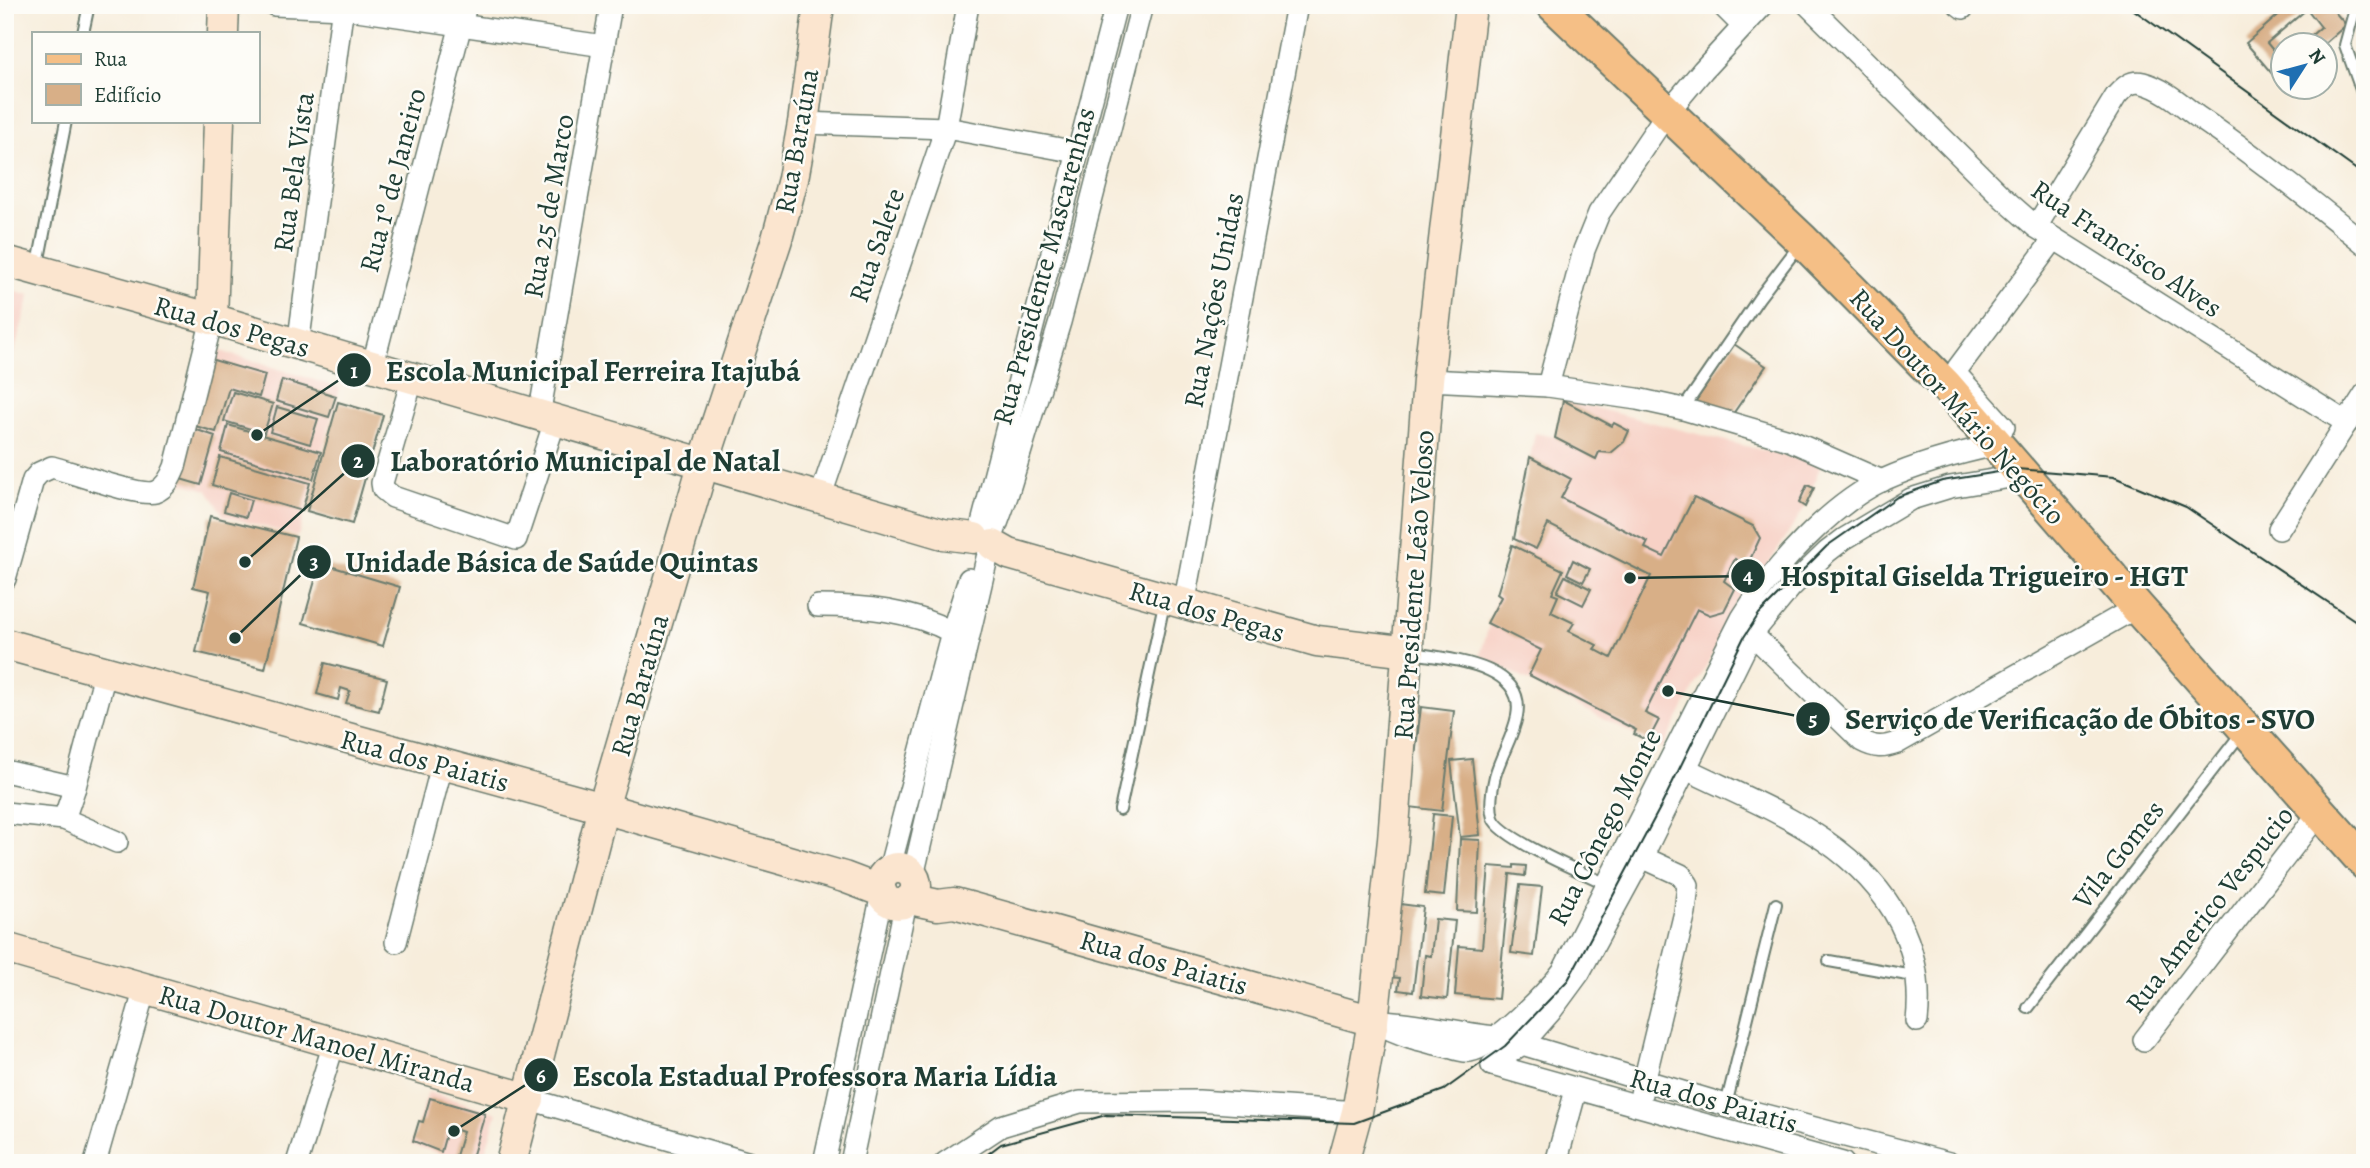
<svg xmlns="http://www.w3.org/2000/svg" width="2370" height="1168" font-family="Alegreya,serif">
  <rect width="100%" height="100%" fill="#fdfcf7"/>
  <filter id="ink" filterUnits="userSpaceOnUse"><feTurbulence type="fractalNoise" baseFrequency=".0143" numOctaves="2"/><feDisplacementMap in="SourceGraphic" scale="14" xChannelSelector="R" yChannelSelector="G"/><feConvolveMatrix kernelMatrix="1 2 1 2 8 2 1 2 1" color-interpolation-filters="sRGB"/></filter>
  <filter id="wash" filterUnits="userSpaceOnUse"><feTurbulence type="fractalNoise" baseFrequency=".00686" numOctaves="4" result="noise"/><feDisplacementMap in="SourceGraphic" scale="28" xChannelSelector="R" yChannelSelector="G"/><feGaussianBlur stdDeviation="1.57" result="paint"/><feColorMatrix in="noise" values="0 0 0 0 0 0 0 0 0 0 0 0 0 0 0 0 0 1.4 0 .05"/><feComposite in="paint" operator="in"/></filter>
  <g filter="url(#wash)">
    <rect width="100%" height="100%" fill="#f7eddb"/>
    <g fill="#f7d1c6">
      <path d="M5 288 30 295 5 386Z"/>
      <path d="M214 349 340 388 298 536 224 516 208 490 174 481Z"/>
      <path d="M1563 400 1821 465 1805 507 1717 645 1662 749 1480 656 1514 539 1535 433 1555 437Z"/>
      <path d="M428 1092 497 1113 482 1163H471L411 1145Z"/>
    </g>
    <g id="blocks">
      <g fill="#d8af87">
        <path d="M2290 5H2329L2346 25 2322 46H2299L2321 27 2307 9 2267 43 2282 61V79L2279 82 2246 43Z"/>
        <path d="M1734 344 1766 366 1728 421 1691 408Z"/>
        <path d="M210 359 265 375 259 397 229 388 216 432 192 425Z"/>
        <path d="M282 380 336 396 329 417 276 401Z"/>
        <path d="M233 392 273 404 264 433 224 421Z"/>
        <path d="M1563 400 1612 426 1614 423 1629 431 1624 442 1611 453 1599 452 1596 459 1555 438Z"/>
        <path d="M338 402 383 415 352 524 307 511Z"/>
        <path d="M277 407 318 419 310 444 270 432Z"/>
        <path d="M228 425 321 452 313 479 221 452Z"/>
        <path d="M191 428 215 436 201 485 177 478Z"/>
        <path d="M220 457 310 483 302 511 212 485Z"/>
        <path d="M1530 457 1571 479 1561 498 1648 542 1645 548 1664 557 1694 497 1753 526 1760 538 1747 566 1735 559 1724 581 1735 589 1724 611 1710 615 1697 609 1645 713 1659 720 1648 741 1634 734 1636 730 1529 675 1541 650 1487 623 1501 597 1497 594 1512 545 1563 570 1552 594 1558 596 1551 612 1574 623 1569 631 1597 645 1594 649 1611 658 1651 576 1548 524 1536 549 1514 539Z"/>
        <path d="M1807 485 1814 488 1805 507 1799 503Z"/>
        <path d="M229 493 251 500 246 517 224 511Z"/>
        <path d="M210 516 296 537 265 669 196 652 210 591 193 587Z"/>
        <path d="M1573 560 1590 569 1583 582 1567 574Z"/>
        <path d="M320 563 400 587 383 646 303 623Z"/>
        <path d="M1565 576 1591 589 1583 605 1557 592Z"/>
        <path d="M325 663 387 679 379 711 346 703 350 691 341 688 338 700 317 694Z"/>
        <path d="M1421 707 1454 711 1442 811 1409 807Z"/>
        <path d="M1472 759 1480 835 1460 837 1451 761Z"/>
        <path d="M1433 814 1452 816 1444 896 1425 894Z"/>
        <path d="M1460 839 1480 840 1477 912 1457 911Z"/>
        <path d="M1514 865 1526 866 1525 876 1510 874 1498 999 1455 995 1459 946 1482 948 1489 866 1514 868Z"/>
        <path d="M1520 885 1542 887 1534 956 1511 953Z"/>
        <path d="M1400 904 1423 907 1413 992 1398 990 1400 978 1390 977Z"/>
        <path d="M1435 919 1455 921 1447 999 1421 996 1425 955 1431 956Z"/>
        <path d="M430 1098 485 1114 471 1161 456 1156 463 1132 448 1127 441 1152 413 1141 419 1121 423 1122Z"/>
      </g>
    </g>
  </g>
  <g filter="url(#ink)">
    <use href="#blocks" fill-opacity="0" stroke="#6b7b6e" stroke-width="2"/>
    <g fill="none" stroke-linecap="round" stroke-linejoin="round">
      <g stroke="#6b7b6e" stroke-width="14">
        <g id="lane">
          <path d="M2356 5 2345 45 2365 101"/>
          <path d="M83 33 89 5"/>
          <path d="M37 269 66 121"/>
          <path d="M1683 409 1759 298 1801 243"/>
          <path d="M1412 653C1447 659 1527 664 1517 716 1513 737 1501 755 1495 776 1492 789 1489 805 1493 818 1500 838 1585 874 1607 884"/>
          <path d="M1120 810 1165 599"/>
          <path d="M1829 961 1919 977"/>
          <path d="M2028 1008 2243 731"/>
          <path d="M1726 1105 1776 904"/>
        </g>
      </g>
      <g stroke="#6b7b6e" stroke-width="24">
        <g id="street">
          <path d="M274 5 343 8 604 46"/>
          <path d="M1722 5 1743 26"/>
          <path d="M1808 5 2003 198 2036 227 2347 423"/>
          <path d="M1959 5 1963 8"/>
          <path d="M803 123 946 128 1077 152"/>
          <path d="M2036 227 2116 96C2124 87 2131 80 2143 83 2163 88 2182 105 2198 117 2256 156 2311 200 2365 244"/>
          <path d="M298 346 343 5"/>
          <path d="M372 368 466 5"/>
          <path d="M412 380 382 483 383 489 393 497 516 539 555 421"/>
          <path d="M1428 380 1548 386 1637 399 1683 409 1789 440 1882 481"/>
          <path d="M1548 386 1584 250 1599 213 1667 113 1703 70 1763 5"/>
          <path d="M539 416 611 5"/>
          <path d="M2004 427 1956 374 1958 368 2054 239"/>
          <path d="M820 498 946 128 968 5"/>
          <path d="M2279 529 2365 394"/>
          <path d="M979 535 1116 5"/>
          <path d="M991 540 1007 496 1060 322 1142 5"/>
          <path d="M5 579 33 480 39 473 52 467C71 472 140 497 155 492 166 488 171 477 175 467L212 319"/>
          <path d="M1184 605 1297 5"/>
          <path d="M818 606C865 606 910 610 952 632"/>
          <path d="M1752 634 1862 741C1875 748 1883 748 1897 743L2137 607"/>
          <path d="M1684 768C1765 808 1856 838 1900 923 1916 955 1921 986 1917 1021"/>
          <path d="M5 771 75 787"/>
          <path d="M5 813 64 819 117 842"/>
          <path d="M64 819 75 787 105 674"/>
          <path d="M889 870 952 632 969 579"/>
          <path d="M913 876 987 558"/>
          <path d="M396 942 442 765"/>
          <path d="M1373 1021C1401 1036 1418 1040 1449 1047 1455 1049 1464 1052 1470 1051 1496 1046 1547 992 1563 971L1742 618C1772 569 1830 505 1883 480 1919 464 1958 453 1996 445"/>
          <path d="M1379 1021C1418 1022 1456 1033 1495 1037"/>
          <path d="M2144 1040 2319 813"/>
          <path d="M1522 1044 1726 1105 1949 1163"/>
          <path d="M1492 1065 1522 1044 1551 1011 1579 973 1642 857 1752 634 1790 588 1827 552 1844 539 1911 499 1950 487 2023 475"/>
          <path d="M1492 1065 1843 1163"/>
          <path d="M1641 1094 1685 912 1688 885 1681 875 1642 857"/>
          <path d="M529 1099 750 1163"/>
          <path d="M95 1163 145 988"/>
          <path d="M297 1163 334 1043"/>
          <path d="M824 1163 882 894"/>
          <path d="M851 1163 906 902"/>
          <path d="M945 1163 1001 1126 1080 1102 1199 1101 1357 1112"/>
          <path d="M1556 1163 1576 1090"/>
        </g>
      </g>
      <g stroke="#6b7b6e" stroke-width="33">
        <g id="secondary">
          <path d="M223 33 224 5"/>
          <path d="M5 261 212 319 943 534 974 538"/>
          <path d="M212 319 219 121"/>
          <path d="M993 545 1009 554 1317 641 1409 652"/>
          <path d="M5 644 603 808 844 877 881 891"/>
          <circle cx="898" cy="886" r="18"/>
          <path d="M910 899 938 905 954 903 969 907 1373 1021"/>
          <path d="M5 948 529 1099"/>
          <path d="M511 1163 603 808 703 465 777 239 793 179 803 123 819 5"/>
          <path d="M1343 1163 1357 1112 1373 1021 1393 840 1428 380 1471 5"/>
        </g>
      </g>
      <g stroke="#6b7b6e" stroke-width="37">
        <path id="primary" d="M1554 5 1803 241 1945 385 2137 607 2365 863"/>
      </g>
      <use href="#lane" stroke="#fff" stroke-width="10"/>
      <use href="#street" stroke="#fff" stroke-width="21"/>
      <use href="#secondary" stroke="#fbe5cf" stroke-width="30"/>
      <use href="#primary" stroke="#f5bf86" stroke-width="33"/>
      <g stroke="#1f3d34" stroke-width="2">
        <path d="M2127 5 2365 176"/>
        <path d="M976 1163 1001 1144 1106 1115 1354 1123 1444 1090 1505 1046 1568 980 1661 806 1744 637 1759 614 1827 546 1897 497 1942 481 2017 469 2114 477 2186 507 2365 627"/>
      </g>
    </g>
  </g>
  <g text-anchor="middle" stroke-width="5" stroke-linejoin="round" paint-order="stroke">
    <g font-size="28" fill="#1f3d34" stroke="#fdfcf7">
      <text transform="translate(796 141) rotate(-80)" y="10">Rua Baraúna</text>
      <text transform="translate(293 172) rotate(-82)" y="10">Rua Bela Vista</text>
      <text transform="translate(392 180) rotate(-75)" y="10">Rua 1º de Janeiro</text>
      <text transform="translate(548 206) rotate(-80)" y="10">Rua 25 de Marco</text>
      <text transform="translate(876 245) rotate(-71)" y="10">Rua Salete</text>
      <text transform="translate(2127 248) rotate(34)" y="10">Rua Francisco Alves</text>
      <text transform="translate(1043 266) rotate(-75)" y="10">Rua Presidente Mascarenhas</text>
      <text transform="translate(1213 300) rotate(-79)" y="10">Rua Nações Unidas</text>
      <text transform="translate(232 326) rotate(16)" y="10">Rua dos Pegas</text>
      <text transform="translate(1958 406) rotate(48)" y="10">Rua Doutor Mário Negócio</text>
      <text transform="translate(1413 585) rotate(-86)" y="10">Rua Presidente Leão Veloso</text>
      <text transform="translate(1207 611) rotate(16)" y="10">Rua dos Pegas</text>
      <text transform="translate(639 685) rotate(-74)" y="10">Rua Baraúna</text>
      <text transform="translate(425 760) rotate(15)" y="10">Rua dos Paiatis</text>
      <text transform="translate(1604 827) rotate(-63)" y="10">Rua Cônego Monte</text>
      <text transform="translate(2118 854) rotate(-52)" y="10">Vila Gomes</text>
      <text transform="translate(2209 909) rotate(-52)" y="10">Rua Americo Vespucio</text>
      <text transform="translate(1164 962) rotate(16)" y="10">Rua dos Paiatis</text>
      <text transform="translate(317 1038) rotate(16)" y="10">Rua Doutor Manoel Miranda</text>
      <text transform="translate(1714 1100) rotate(16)" y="10">Rua dos Paiatis</text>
    </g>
  </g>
  <path fill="none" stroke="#1f3d34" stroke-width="2.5" d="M257 435L354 370M245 562L358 461M235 638L314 562M1630 578L1748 576M1668 691L1813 719M454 1131L541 1075"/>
  <g fill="#1f3d34" stroke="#fdfcf7" stroke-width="2.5">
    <circle cx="257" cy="435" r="7"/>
    <circle cx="245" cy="562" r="7"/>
    <circle cx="235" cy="638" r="7"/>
    <circle cx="1630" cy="578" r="7"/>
    <circle cx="1668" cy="691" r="7"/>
    <circle cx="454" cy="1131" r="7"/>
    <circle cx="354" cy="370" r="18"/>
    <circle cx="358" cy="461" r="18"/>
    <circle cx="314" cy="562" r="18"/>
    <circle cx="1748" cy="576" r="18"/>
    <circle cx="1813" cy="719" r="18"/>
    <circle cx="541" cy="1075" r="18"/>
  </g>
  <g font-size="21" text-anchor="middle" font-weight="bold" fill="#fff">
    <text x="354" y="378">1</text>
    <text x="358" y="468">2</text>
    <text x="314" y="569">3</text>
    <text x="1748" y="583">4</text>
    <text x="1813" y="726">5</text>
    <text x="541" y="1083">6</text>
  </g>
  <g font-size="30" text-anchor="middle" font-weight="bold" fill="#1f3d34" stroke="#fdfcf7" stroke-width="5" stroke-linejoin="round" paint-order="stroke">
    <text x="593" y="381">Escola Municipal Ferreira Itajubá</text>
    <text x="585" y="471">Laboratório Municipal de Natal</text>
    <text x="552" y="572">Unidade Básica de Saúde Quintas</text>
    <text x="1984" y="586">Hospital Giselda Trigueiro - HGT</text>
    <text x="2080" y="729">Serviço de Verificação de Óbitos - SVO</text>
    <text x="815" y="1086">Escola Estadual Professora Maria Lídia</text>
  </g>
  <rect width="2370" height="1168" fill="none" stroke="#fdfcf7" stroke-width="28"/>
  <rect x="32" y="32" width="228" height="91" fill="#fdfcf7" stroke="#a4b0a9" stroke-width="2"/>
  <rect x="46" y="54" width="35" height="10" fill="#f5bf86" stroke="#a4b0a9" stroke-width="2"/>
  <text x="94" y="66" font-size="21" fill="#1f3d34">Rua</text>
  <rect x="46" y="84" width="35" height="21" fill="#d8af87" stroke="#a4b0a9" stroke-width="2"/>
  <text x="94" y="102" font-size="21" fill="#1f3d34">Edifício</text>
  <g transform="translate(2304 66) rotate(54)"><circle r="33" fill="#fdfcf7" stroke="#a4b0a9" stroke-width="2"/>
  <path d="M0-5L12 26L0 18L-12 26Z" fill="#1f6fb2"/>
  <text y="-10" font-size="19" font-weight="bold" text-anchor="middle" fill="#1f3d34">N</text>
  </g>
</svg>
